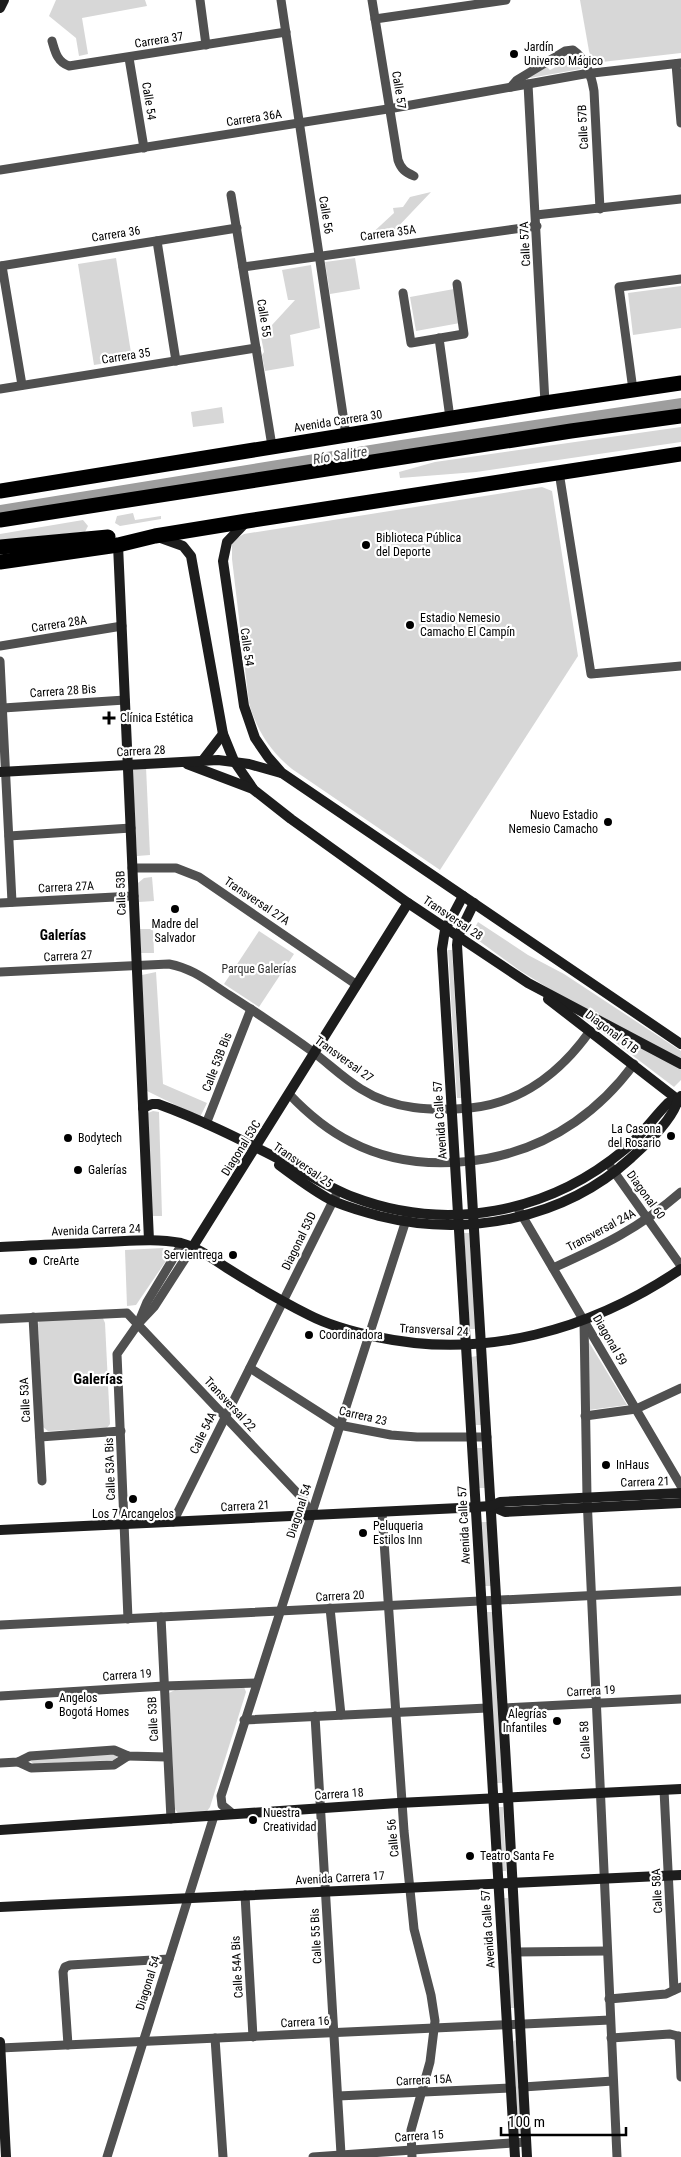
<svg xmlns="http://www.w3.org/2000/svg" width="681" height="2157" font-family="'Roboto Condensed',sans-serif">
  <rect width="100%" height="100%" fill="#fff"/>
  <g fill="#d7d7d7">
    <path d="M56 0H145L147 6 82 18 88 54 79 56 76 38 49 16Z"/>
    <path d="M580 0H681V53L593 63 589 51Z"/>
    <path d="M570 54 573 55 581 69 524 79 547 67 550 70 565 62 566 57Z"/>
    <path d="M431 192 392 233 368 237 394 213 393 208 403 207 410 197Z"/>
    <path d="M116 258 132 359 94 365 78 264Z"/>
    <path d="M355 258 360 289 330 294 325 262Z"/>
    <path d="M311 265 320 328 290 335 294 366 265 371 262 355 264 352 261 337 295 300H288L282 270Z"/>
    <path d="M681 286V328L633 335 628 293Z"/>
    <path d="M454 289 460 323 416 331 410 297Z"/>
    <path d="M222 407 224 423 193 427 191 412Z"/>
    <path d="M681 427V442L476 472 400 478 399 472 435 462Z"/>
    <path d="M542 487 552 491 578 656 440 870 292 769C270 751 257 731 249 703L232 559V541L244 534Z"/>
    <path d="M133 513 135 520 161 516V519L120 526 115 523 117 516Z"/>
    <path d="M83 520 88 526 85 532 0 540V534Z"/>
    <path d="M146 767 150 855 137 856 132 770Z"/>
    <path d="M152 877 154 901 139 902 138 883 144 878Z"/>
    <path d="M478 922 528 955 564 974 681 1051V1059L558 994 519 970 471 935Z"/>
    <path d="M140 929H153L154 953H141Z"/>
    <path d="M259 931 294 954 259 1007 224 984Z"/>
    <path d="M448 950H452L461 1098H457Z"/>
    <path d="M156 972 163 1084 207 1103 200 1117 147 1091 142 975Z"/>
    <path d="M582 1016 681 1069V1080L674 1087 582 1017Z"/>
    <path d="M153 1111 159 1112 162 1216H151L148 1113Z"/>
    <path d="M464 1233H469L476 1329H470Z"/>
    <path d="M163 1248 170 1255 136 1305 127 1306 125 1250Z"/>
    <path d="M102 1316 105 1323 110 1424 107 1428 48 1431 43 1427 38 1324 39 1321Z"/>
    <path d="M587 1339 627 1405 589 1410Z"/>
    <path d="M477 1356 482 1425H476L471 1357Z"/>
    <path d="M476 1448H483L485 1488H479Z"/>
    <path d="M481 1522H490L493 1586H484Z"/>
    <path d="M487 1612H492L502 1783H497Z"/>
    <path d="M244 1687 246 1692 210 1807 205 1814 179 1815 175 1809 169 1693 179 1688Z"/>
    <path d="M114 1754 118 1756 114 1760 34 1764 30 1761 31 1759Z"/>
    <path d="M497 1807H503L506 1871H501Z"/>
    <path d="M504 1898H508L515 2008H511Z"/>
    <path d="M517 2040 523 2133 519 2134 512 2041Z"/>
  </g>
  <path fill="#9e9e9e" d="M681 398V414L0 517V505L401 440Z"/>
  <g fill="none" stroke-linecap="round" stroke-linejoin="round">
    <g stroke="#505050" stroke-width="9">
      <path d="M200 0 206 45"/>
      <path d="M281 0 346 435"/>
      <path d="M372 0 398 160C401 169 405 172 414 176"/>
      <path d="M375 19 506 0"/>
      <path d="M52 41C55 51 57 62 69 66L286 32"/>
      <path d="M129 58 144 148"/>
      <path d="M676 64 681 123"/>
      <path d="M528 84 545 403"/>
      <path d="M511 87 517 80 565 51 573 50C585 58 592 77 594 91L600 209"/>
      <path d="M0 170 394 108 584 74 681 63"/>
      <path d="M231 195 272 446"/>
      <path d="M536 215 681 199"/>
      <path d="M157 241 176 361"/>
      <path d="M0 266 237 228"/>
      <path d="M2 266 22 385"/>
      <path d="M243 267 537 226"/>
      <path d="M403 293 411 343 464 334 457 284"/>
      <path d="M439 338 450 418"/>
      <path d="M0 389 256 348"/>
      <path d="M633 390 619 287 681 279"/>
      <path d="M559 472 591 674 681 666"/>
      <path d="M0 646 122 626"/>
      <path d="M0 661 12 902"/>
      <path d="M3 708 125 700"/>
      <path d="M9 836 131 828"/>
      <path d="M132 868H176L199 877 357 985"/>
      <path d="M0 903 134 896"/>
      <path d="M0 972 169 964C194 969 207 981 229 995 257 1013 286 1032 313 1052 329 1064 343 1078 361 1089 394 1110 432 1111 470 1108 521 1103 561 1072 590 1031"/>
      <path d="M289 1094C307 1113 327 1130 351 1142 419 1177 512 1166 575 1122 598 1106 617 1087 634 1064"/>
      <path d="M206 1124 251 1009"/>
      <path d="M610 1166 681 1266"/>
      <path d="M517 1207 681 1486"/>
      <path d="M553 1268C602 1246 640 1228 681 1192"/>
      <path d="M33 1317 42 1481"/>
      <path d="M0 1319 127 1313 303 1499 311 1515"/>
      <path d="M140 1319 147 1302 182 1244"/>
      <path d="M584 1321 587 1497 617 2157"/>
      <path d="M250 1368 339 1425 391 1435 417 1437H487"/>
      <path d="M585 1416 636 1409 681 1388"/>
      <path d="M40 1437 121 1431"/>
      <path d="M382 1512 404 1831 414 1929 431 1995 435 2021 430 2062 411 2130 412 2157"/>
      <path d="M173 1522 338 1191"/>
      <path d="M330 1608 341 1715"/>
      <path d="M161 1617 171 1819"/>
      <path d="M128 1619 117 1354 138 1324 154 1307 192 1248"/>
      <path d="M0 1625 681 1591"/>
      <path d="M0 1696 164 1686 256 1683"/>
      <path d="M503 1708 681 1699"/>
      <path d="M315 1716 341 2154"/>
      <path d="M244 1720 487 1708"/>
      <path d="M18 1762 31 1768 114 1765 128 1756"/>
      <path d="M0 1763 18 1762 30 1756 114 1750 128 1756 167 1757"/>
      <path d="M664 1790 674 1990"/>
      <path d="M233 1814 222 1805 221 1796 408 1214"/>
      <path d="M245 1895 253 2037"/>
      <path d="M516 1952 607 1951"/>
      <path d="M609 1999 666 1994 681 1987"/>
      <path d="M679 2036 681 2077"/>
      <path d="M215 2038 223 2157"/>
      <path d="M611 2038 670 2034 681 2037"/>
      <path d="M68 2045 63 1972 65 1967 70 1965 169 1959"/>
      <path d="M0 2048 610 2020"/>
      <path d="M523 2087 613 2081"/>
      <path d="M338 2096 511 2088"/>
      <path d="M107 2157 214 1816"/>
      <path d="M313 2157 526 2142"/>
    </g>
    <g stroke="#1d1d1d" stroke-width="10">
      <path d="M0 8 4 0"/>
      <path d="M246 522 227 542 223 561 244 706 255 738 268 757 282 773 681 1044"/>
      <path d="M158 537 183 546 191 556 223 734 234 761 254 790 291 819 408 903 528 983 681 1064"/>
      <path d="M118 545 149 1240"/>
      <path d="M203 760 223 734"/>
      <path d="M187 764 253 789"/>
      <path d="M0 772 218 760 249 764 281 773"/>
      <path d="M463 896 445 930 442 949 515 2157"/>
      <path d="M474 903 458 936 457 945 508 1797 527 2157"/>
      <path d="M548 999 681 1102"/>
      <path d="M143 1108 152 1104H158C205 1121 249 1144 293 1166 313 1177 332 1189 353 1197 447 1233 548 1213 624 1150 641 1136 653 1118 668 1103 672 1100 677 1100 681 1096"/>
      <path d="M279 1165C295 1177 311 1189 329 1199 345 1207 362 1211 379 1216 467 1238 564 1219 631 1158 646 1144 674 1119 678 1099"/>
      <path d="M0 1247C35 1245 70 1244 106 1242 130 1241 156 1238 181 1243 197 1247 213 1259 227 1268 254 1285 281 1301 309 1315 330 1326 354 1332 377 1337 485 1360 591 1330 681 1269"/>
      <path d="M192 1248 408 903"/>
      <path d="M491 1506 505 1512 681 1503"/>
      <path d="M0 1530 460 1508 491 1506 500 1502 681 1493"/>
      <path d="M0 1830 398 1803 681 1789"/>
      <path d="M0 1907 681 1875"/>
      <path d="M0 2042 6 2157"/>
    </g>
    <g stroke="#000" stroke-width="15">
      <path d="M0 491 545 403 681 383"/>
      <path d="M0 520 571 431 681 416"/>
      <path d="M0 547 108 537"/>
      <path d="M0 562 118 545 155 536 247 521 681 454"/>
    </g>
  </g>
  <g fill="#000" stroke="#fff" stroke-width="2">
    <circle cx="514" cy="54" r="5"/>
    <circle cx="366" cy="545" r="5"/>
    <circle cx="410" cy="625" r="5"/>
    <path d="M106.5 710.5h5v5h5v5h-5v5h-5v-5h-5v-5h5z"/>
    <circle cx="608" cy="822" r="5"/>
    <circle cx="175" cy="909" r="5"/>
    <circle cx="671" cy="1136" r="5"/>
    <circle cx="68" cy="1138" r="5"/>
    <circle cx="78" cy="1170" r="5"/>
    <circle cx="233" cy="1255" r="5"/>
    <circle cx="33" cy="1261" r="5"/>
    <circle cx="309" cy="1335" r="5"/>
    <circle cx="606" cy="1465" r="5"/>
    <circle cx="133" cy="1499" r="5"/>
    <circle cx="363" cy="1533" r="5"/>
    <circle cx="49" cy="1705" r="5"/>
    <circle cx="557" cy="1721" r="5"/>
    <circle cx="253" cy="1820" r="5"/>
    <circle cx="470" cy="1856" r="5"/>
  </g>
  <g text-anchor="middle" stroke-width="4.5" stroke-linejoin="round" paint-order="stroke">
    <g font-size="12" fill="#000" stroke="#fff">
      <text transform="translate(159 40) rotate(-9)" y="4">Carrera 37</text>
      <text transform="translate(399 90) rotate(81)" y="4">Calle 57</text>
      <text transform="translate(149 101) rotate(81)" y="4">Calle 54</text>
      <text transform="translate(254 118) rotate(-9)" y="4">Carrera 36A</text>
      <text transform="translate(583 127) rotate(-93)" y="4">Calle 57B</text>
      <text transform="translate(326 215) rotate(81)" y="4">Calle 56</text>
      <text transform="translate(388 233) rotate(-8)" y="4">Carrera 35A</text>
      <text transform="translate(116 234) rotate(-9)" y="4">Carrera 36</text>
      <text transform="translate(525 244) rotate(-93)" y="4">Calle 57A</text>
      <text transform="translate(264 318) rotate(81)" y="4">Calle 55</text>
      <text transform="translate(126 356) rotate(-9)" y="4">Carrera 35</text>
      <text transform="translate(338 421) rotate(-9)" y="4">Avenida Carrera 30</text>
      <text transform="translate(59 624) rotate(-9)" y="4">Carrera 28A</text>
      <text transform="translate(247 647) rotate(82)" y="4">Calle 54</text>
      <text transform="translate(63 691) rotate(-4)" y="4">Carrera 28 Bis</text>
      <text transform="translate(141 751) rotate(-3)" y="4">Carrera 28</text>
      <text transform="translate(66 887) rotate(-3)" y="4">Carrera 27A</text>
      <text transform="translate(121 893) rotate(-92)" y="4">Calle 53B</text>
      <text transform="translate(257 901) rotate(34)" y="4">Transversal 27A</text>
      <text transform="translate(453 918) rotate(34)" y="4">Transversal 28</text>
      <text transform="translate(68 956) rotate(-3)" y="4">Carrera 27</text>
      <text transform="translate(612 1032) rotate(37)" y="4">Diagonal 61B</text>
      <text transform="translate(344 1059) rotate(36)" y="4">Transversal 27</text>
      <text transform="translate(217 1062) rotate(-69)" y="4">Calle 53B Bis</text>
      <text transform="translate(440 1120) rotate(-94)" y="4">Avenida Calle 57</text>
      <text transform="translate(241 1148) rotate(-58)" y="4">Diagonal 53C</text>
      <text transform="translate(303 1165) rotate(35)" y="4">Transversal 25</text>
      <text transform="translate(646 1195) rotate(54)" y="4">Diagonal 60</text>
      <text transform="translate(96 1230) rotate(-2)" y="4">Avenida Carrera 24</text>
      <text transform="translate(601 1230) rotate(-28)" y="4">Transversal 24A</text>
      <text transform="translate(299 1241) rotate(-64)" y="4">Diagonal 53D</text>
      <text transform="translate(434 1330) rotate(3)" y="4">Transversal 24</text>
      <text transform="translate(610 1340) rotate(60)" y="4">Diagonal 59</text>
      <text transform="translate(25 1400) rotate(-93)" y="4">Calle 53A</text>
      <text transform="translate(230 1404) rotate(47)" y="4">Transversal 22</text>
      <text transform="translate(363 1416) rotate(13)" y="4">Carrera 23</text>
      <text transform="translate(203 1433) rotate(-64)" y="4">Calle 54A</text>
      <text transform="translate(110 1469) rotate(-92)" y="4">Calle 53A Bis</text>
      <text transform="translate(645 1482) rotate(-2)" y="4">Carrera 21</text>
      <text transform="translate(245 1506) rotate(-3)" y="4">Carrera 21</text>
      <text transform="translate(299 1511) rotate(-72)" y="4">Diagonal 54</text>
      <text transform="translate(464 1525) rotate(-93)" y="4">Avenida Calle 57</text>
      <text transform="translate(340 1596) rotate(-3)" y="4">Carrera 20</text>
      <text transform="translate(127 1675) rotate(-4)" y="4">Carrera 19</text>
      <text transform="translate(591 1691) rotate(-3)" y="4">Carrera 19</text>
      <text transform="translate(153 1719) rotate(-93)" y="4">Calle 53B</text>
      <text transform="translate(585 1740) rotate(-93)" y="4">Calle 58</text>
      <text transform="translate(339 1794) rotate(-4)" y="4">Carrera 18</text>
      <text transform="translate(393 1838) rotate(-95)" y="4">Calle 56</text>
      <text transform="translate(340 1878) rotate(-3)" y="4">Avenida Carrera 17</text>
      <text transform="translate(657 1891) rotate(-93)" y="4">Calle 58A</text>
      <text transform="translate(488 1929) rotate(-94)" y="4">Avenida Calle 57</text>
      <text transform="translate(316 1936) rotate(-93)" y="4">Calle 55 Bis</text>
      <text transform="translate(237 1967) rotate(-93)" y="4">Calle 54A Bis</text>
      <text transform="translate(148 1983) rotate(-73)" y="4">Diagonal 54</text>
      <text transform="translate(305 2022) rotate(-3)" y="4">Carrera 16</text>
      <text transform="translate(424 2080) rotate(-3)" y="4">Carrera 15A</text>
      <text transform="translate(419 2136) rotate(-4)" y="4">Carrera 15</text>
    </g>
    <g font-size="12" fill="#000" stroke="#fff" text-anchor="start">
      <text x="524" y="51">Jardín<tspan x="524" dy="14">Universo Mágico</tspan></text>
      <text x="376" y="542">Biblioteca Pública<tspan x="376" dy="14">del Deporte</tspan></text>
      <text x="420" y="622">Estadio Nemesio<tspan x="420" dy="14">Camacho El Campín</tspan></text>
      <text x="120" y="722">Clínica Estética</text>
      <text x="598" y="819" text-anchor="end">Nuevo Estadio<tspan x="598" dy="14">Nemesio Camacho</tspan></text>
      <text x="175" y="928" text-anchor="middle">Madre del<tspan x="175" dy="14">Salvador</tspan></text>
      <text x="661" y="1133" text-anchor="end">La Casona<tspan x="661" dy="14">del Rosario</tspan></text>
      <text x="78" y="1142">Bodytech</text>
      <text x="88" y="1174">Galerías</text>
      <text x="223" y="1259" text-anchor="end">Servientrega</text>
      <text x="43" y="1265">CreArte</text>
      <text x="319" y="1339">Coordinadora</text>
      <text x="616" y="1469">InHaus</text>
      <text x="133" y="1518" text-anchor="middle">Los 7 Arcangelos</text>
      <text x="373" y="1530">Peluqueria<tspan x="373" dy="14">Estilos Inn</tspan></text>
      <text x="59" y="1702">Angelos<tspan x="59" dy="14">Bogotá Homes</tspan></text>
      <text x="547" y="1718" text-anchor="end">Alegrías<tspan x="547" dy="14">Infantiles</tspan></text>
      <text x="263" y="1817">Nuestra<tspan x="263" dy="14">Creatividad</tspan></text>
      <text x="480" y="1860">Teatro Santa Fe</text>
    </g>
    <g font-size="12" fill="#2e2e2e" stroke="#fff">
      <text x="259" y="973">Parque Galerías</text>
    </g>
    <g font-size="14" font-style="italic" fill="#3f3f3f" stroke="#fff">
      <text transform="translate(340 455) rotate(-9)" y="5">Río Salitre</text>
    </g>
    <g font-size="14" font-weight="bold" fill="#000" stroke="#fff">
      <text x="63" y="940">Galerías</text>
    </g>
    <g font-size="15" font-weight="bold" fill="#000" stroke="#fff">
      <text x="98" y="1384">Galerías</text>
    </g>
  </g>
  <path d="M501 2127v8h125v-8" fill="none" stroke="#000000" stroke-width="2.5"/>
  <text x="508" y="2127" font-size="15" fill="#000000" stroke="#ffffff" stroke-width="4" paint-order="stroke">100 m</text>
</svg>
